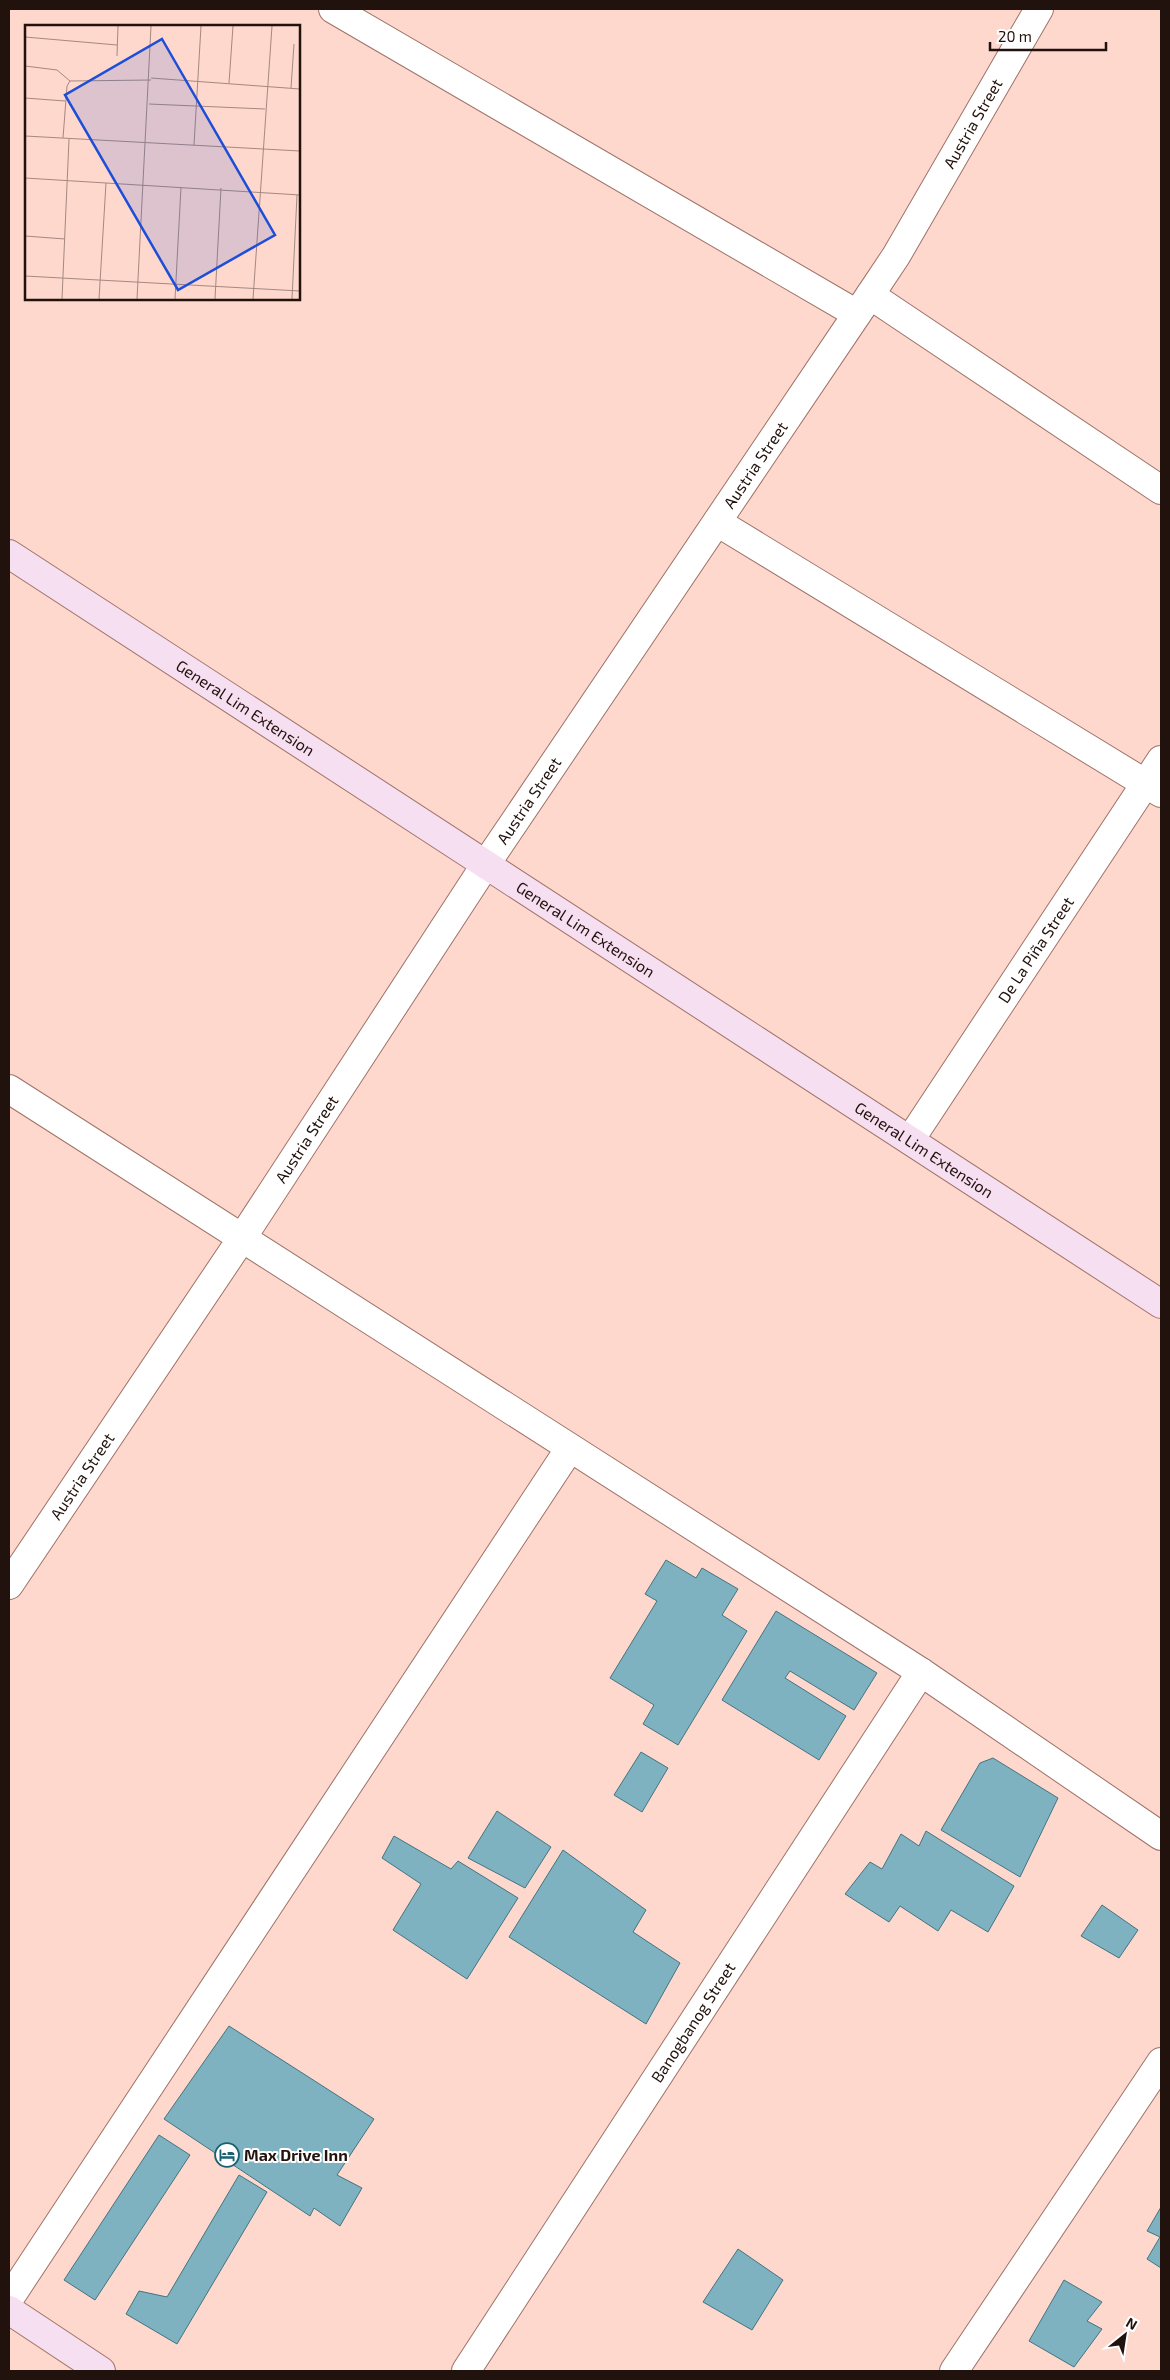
<svg xmlns="http://www.w3.org/2000/svg" width="1170" height="2380" font-family="'Exo 2',sans-serif">
  <rect width="100%" height="100%" fill="#fed7cd"/>
  <g fill="#7fb2c0" stroke="#427480">
    <path d="M666 1560 696 1578 702 1568 738 1589 722 1615 747 1631 678 1745 643 1724 654 1705 610 1678 657 1601 645 1594Z"/>
    <path d="M776 1611 877 1673 854 1710 790 1671 785 1678 846 1716 819 1760 722 1700Z"/>
    <path d="M641 1752 668 1768 642 1812 614 1795Z"/>
    <path d="M993 1758 1058 1798 1020 1877 941 1830 980 1763Z"/>
    <path d="M497 1811 551 1847 525 1888 468 1858Z"/>
    <path d="M926 1831 1014 1886 988 1932 951 1910 938 1931 900 1906 889 1922 845 1894 870 1862 882 1869 901 1834 919 1846Z"/>
    <path d="M394 1836 451 1869 458 1861 518 1898 467 1979 393 1930 421 1884 382 1858Z"/>
    <path d="M563 1850 646 1910 633 1932 680 1963 646 2024 509 1937Z"/>
    <path d="M1102 1905 1138 1930 1119 1958 1081 1936Z"/>
    <path d="M229 2026 374 2119 337 2175 362 2188 340 2226 314 2208 310 2216 164 2119Z"/>
    <path d="M159 2135 190 2155 95 2300 64 2280Z"/>
    <path d="M239 2175 267 2192 177 2344 126 2314 139 2291 167 2297Z"/>
    <path d="M1161 2207V2268L1147 2259 1160 2237 1147 2231Z"/>
    <path d="M738 2249 783 2280 752 2330 703 2302Z"/>
    <path d="M1064 2280 1102 2302 1087 2321 1102 2329 1074 2367 1029 2341Z"/>
  </g>
  <g fill="none" stroke-linecap="round" stroke-linejoin="round">
    <g stroke="#9e7368" stroke-width="30">
      <g id="street">
        <path d="M333 9 857 314"/>
        <path d="M870 295 1161 490"/>
        <path d="M717 522 1161 793"/>
        <path d="M9 1089 921 1672 1161 1836"/>
        <path id="s1" d="M910 1140 1161 760"/>
        <path id="s2" d="M9 1585 242 1238 486 864 870 295 896 256 1039 9"/>
        <path d="M9 2299 570 1448"/>
        <path id="s3" d="M466 2371 921 1672"/>
        <path d="M954 2371 1161 2062"/>
      </g>
    </g>
    <g stroke="#9e7368" stroke-width="30">
      <g id="secondary">
        <path id="s4" d="M9 554 1161 1304"/>
        <path d="M9 2310 101 2371"/>
      </g>
    </g>
    <use href="#street" stroke="#fff" stroke-width="28"/>
    <use href="#secondary" stroke="#f7dff2" stroke-width="28"/>
  </g>
  <defs>
    <g id="hotel-ring" transform="scale(1.25)"><circle r="9.5" fill="#fff" stroke="#186170" stroke-width="1.5"/><path d="M-6-4.5h1.5V1H6V5H4.5V3h-9V5H-6ZM-4 0a1.8 1.8 0 1 1 3.6 0ZM.5 0V-2.5h3Q6-2.5 6 0Z" fill="#186170"/></g>
  </defs>
  <g fill-rule="evenodd">
    <use href="#hotel-ring" x="227" y="2155"/>
  </g>
  <g text-anchor="middle" stroke-width="4" stroke-linejoin="round" paint-order="stroke">
    <g font-size="16" fill="#22120d" stroke="#fff">
      <text dy="6" stroke="none"><textPath href="#s2" startOffset="1751">Austria Street</textPath></text>
      <text dy="6" stroke="none"><textPath href="#s2" startOffset="1346">Austria Street</textPath></text>
      <text dy="6" stroke="none"><textPath href="#s4" startOffset="282">General Lim Extension</textPath></text>
      <text dy="6" stroke="none"><textPath href="#s2" startOffset="941">Austria Street</textPath></text>
      <text dy="6" stroke="none"><textPath href="#s4" startOffset="688">General Lim Extension</textPath></text>
      <text dy="6" stroke="none"><textPath href="#s1" startOffset="228">De La Piña Street</textPath></text>
      <text dy="6" stroke="none"><textPath href="#s2" startOffset="536">Austria Street</textPath></text>
      <text dy="6" stroke="none"><textPath href="#s4" startOffset="1092">General Lim Extension</textPath></text>
      <text dy="6" stroke="none"><textPath href="#s2" startOffset="131">Austria Street</textPath></text>
      <text dy="6" stroke="none"><textPath href="#s3" startOffset="416">Banogbanog Street</textPath></text>
    </g>
    <g font-size="16" font-weight="bold" fill="#22120d" stroke="#fff" text-anchor="start">
      <text x="244" y="2161">Max Drive Inn</text>
    </g>
  </g>
  <g transform="translate(25 25)">
    <rect width="275" height="275" fill="#fed7cd"/>
    <path fill="none" stroke="#a68880" stroke-width="1" d="M0 12 92 20M92 31 93 1M0 41 32 45 45 56M126 53 275 64M204 58 208 1M266 63 269 19M0 73 40 76M124 79 240 84M0 111 275 126M38 113 42 61 45 56 126 55M169 120 176 1M0 153 275 170M0 211 40 214M0 251 275 266M37 274 44 114M74 274 81 158M112 274 126 1M150 274 156 162M190 274 196 163M228 274 247 1M267 274 272 170"/>
    <path fill="#1d4ed8" fill-opacity="0.15" stroke="#1d4ed8" stroke-width="2.5" d="M137 14 250 210 153 265 40 70Z"/>
    <rect width="275" height="275" fill="none" stroke="#22120d" stroke-width="2.5"/>
  </g>
  <rect width="1170" height="2380" fill="none" stroke="#22120d" stroke-width="20"/>
  <g transform="translate(1125 2335) rotate(30)" stroke="#ffffff" stroke-width="4" paint-order="stroke">
  <path d="M0-4L9 19L0 12L-9 19Z" fill="#22120d"/>
  <text y="-8" font-size="14" font-weight="bold" text-anchor="middle" fill="#22120d">N</text>
  </g>
  <path d="M990 42v8h116v-8" fill="none" stroke="#22120d" stroke-width="2.5"/>
  <text x="998" y="42" font-size="15" fill="#22120d" stroke="#ffffff" stroke-width="4" paint-order="stroke">20 m</text>
</svg>
